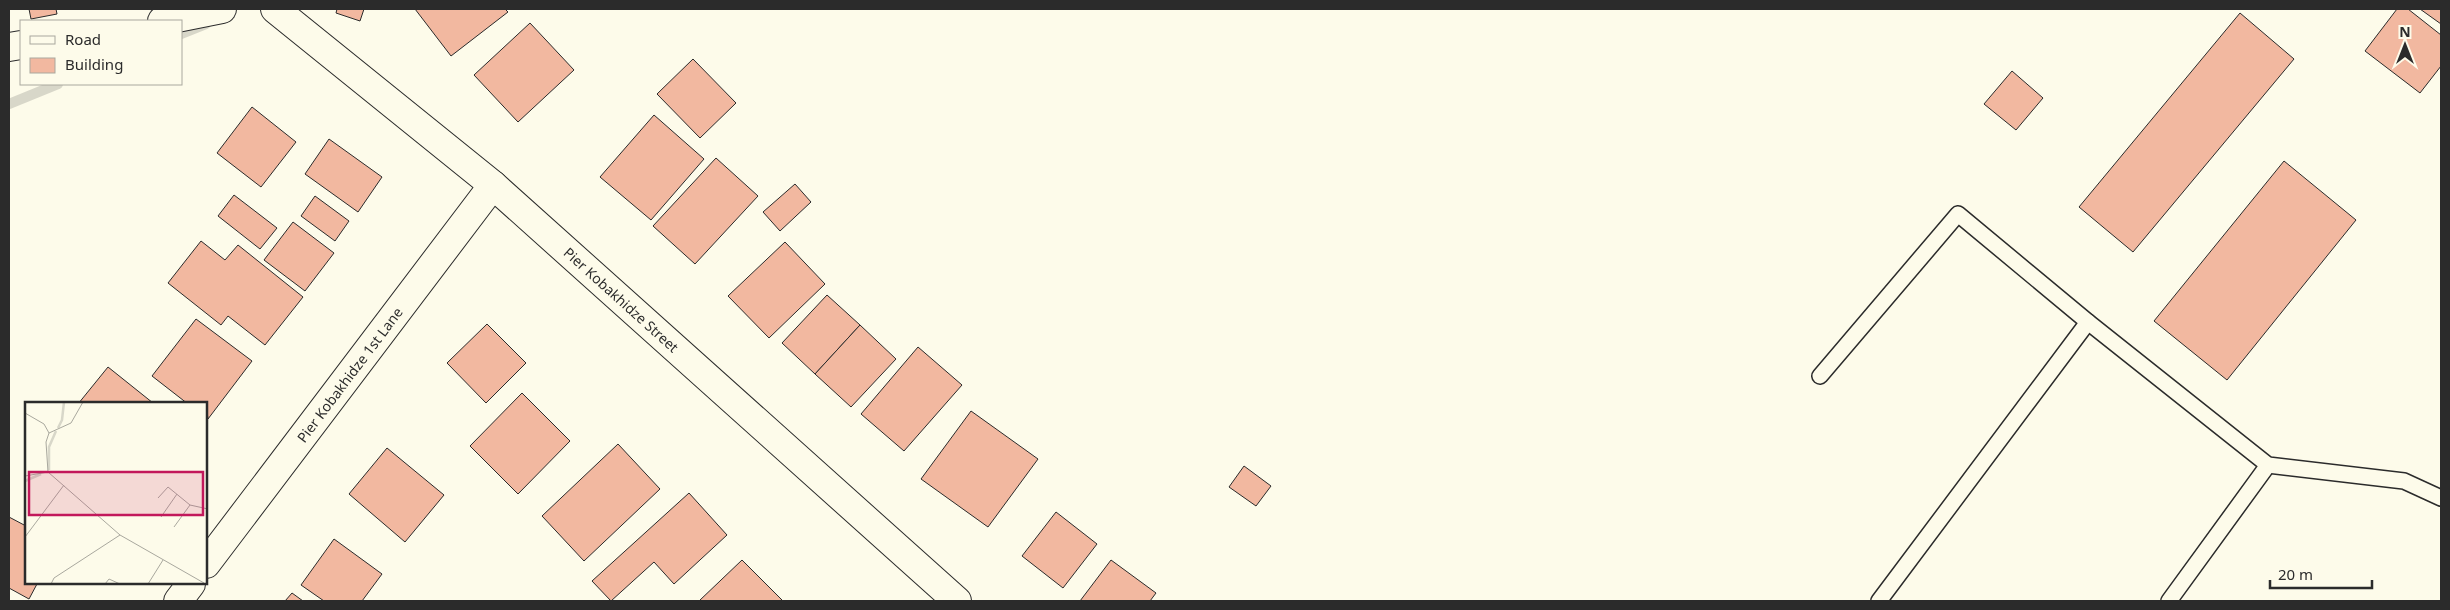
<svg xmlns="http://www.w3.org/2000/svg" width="2450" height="610" font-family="'Noto Sans',sans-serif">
  <rect width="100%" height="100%" fill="#fdfbea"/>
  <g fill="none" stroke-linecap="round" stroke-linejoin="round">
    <g stroke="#d8d7c9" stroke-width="10">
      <path d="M181 34 206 24"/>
      <path d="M9 104 58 84"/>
    </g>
  </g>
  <g fill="#f2b8a0" stroke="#2b2b2b">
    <path d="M29 9H56L57 14 31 19Z"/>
    <path d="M337 9H364L360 21 336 13Z"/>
    <path d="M415 9H505L508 12 451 56Z"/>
    <path d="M2397 9H2408L2441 35V66L2420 93 2365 51Z"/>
    <path d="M2420 9H2441V24Z"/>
    <path d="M2240 13 2294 59 2133 252 2079 207Z"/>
    <path d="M530 23 574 70 518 122 474 75Z"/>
    <path d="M693 59 736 103 700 138 657 94Z"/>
    <path d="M2012 71 2043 98 2016 130 1984 104Z"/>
    <path d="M252 107 296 142 261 187 217 153Z"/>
    <path d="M654 115 704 159 651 220 600 177Z"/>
    <path d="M329 139 382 177 358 212 305 174Z"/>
    <path d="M716 158 758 196 695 264 653 226Z"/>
    <path d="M2284 161 2356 220 2227 380 2154 321Z"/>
    <path d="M795 184 811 202 780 231 763 212Z"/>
    <path d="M234 195 277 228 260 249 218 216Z"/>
    <path d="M315 196 349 221 335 241 301 216Z"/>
    <path d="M293 222 334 253 305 291 264 260Z"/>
    <path d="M201 241 225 260 238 245 303 297 265 345 228 316 221 325 168 283Z"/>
    <path d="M785 242 825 284 769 338 728 296Z"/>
    <path d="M827 295 860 325 815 374 782 343Z"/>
    <path d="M196 319 252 361 208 419 206 404H188L152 376Z"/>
    <path d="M487 324 526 363 486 403 447 363Z"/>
    <path d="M860 325 896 359 851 407 815 374Z"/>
    <path d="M918 347 962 385 904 451 861 414Z"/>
    <path d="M108 367 153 403V404H78Z"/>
    <path d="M522 393 570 441 518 494 470 446Z"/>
    <path d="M971 411 1038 459 988 527 921 479Z"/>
    <path d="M618 444 660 489 584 561 542 516Z"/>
    <path d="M387 448 444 495 405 542 349 494Z"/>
    <path d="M1244 466 1271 486 1256 506 1229 487Z"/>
    <path d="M689 493 727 535 674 584 654 562 611 601 592 581Z"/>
    <path d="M1056 512 1097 544 1063 588 1022 556Z"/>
    <path d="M9 517 26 526V584H37L29 599 9 588Z"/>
    <path d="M334 539 382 574 362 601H324L301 585Z"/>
    <path d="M742 560 783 601H699Z"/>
    <path d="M1111 560 1156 593 1150 601H1080Z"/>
    <path d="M292 593 303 601H285Z"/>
  </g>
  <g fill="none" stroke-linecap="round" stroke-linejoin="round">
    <g stroke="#2b2b2b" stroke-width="18">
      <g id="service">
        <path d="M1820 376 1958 214 2088 322 2268 465 2404 481 2441 498"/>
        <path d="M1879 601 2088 322"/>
        <path d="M2169 601 2268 465"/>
      </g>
    </g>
    <g stroke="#2b2b2b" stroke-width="30">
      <g id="minor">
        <path d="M275 9 493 185 957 601"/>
        <path d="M162 21 222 9"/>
        <path d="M9 47 21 45"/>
        <path d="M206 564 493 185"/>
        <path d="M178 601 191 584"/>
      </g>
    </g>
    <use href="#service" stroke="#fdfbea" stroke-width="15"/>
    <use href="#minor" stroke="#fdfbea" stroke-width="28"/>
  </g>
  <g text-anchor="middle" stroke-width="4" stroke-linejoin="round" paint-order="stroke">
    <g font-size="14" fill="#2b2b2b" stroke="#fdfbea">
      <text transform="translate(621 300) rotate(42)" y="5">Pier Kobakhidze Street</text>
      <text transform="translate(350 375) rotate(-53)" y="5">Pier Kobakhidze 1st Lane</text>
    </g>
  </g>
  <g transform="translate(25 402)">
    <rect width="182" height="182" fill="#fdfbea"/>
    <path fill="none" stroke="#d8d7c9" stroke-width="2.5" d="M33 26 37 18 39 0M24 68V45L31 29M0 79 16 72"/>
    <path fill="none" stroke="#a9a89e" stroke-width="1" d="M0 11 19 22 24 31 21 40 23 70M24 31 46 21 58 0M23 70 95 133 179 181M0 74 23 70M133 96 143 85 165 103 183 107M136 115 152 92M149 125 165 103M0 135 39 83M26 182 29 176 95 133M80 182 84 177 95 182M123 182 138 158"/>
    <path fill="#c2185b" fill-opacity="0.15" stroke="#c2185b" stroke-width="2.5" d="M4 70H178V113H4Z"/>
    <rect width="182" height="182" fill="none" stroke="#2b2b2b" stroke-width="2.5"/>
  </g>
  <rect width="2450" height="610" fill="none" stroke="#2b2b2b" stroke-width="20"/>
  <rect x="20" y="20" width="162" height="65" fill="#fdfbea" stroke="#a9a89e"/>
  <rect x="30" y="36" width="25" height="8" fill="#fdfbea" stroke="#a9a89e"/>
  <text x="65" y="45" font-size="15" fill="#2b2b2b">Road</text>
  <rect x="30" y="58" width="25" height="15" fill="#f2b8a0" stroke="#a9a89e"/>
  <text x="65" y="70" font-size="15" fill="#2b2b2b">Building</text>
  <g transform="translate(2405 45)" stroke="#fdfbea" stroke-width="4" paint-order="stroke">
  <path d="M0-4L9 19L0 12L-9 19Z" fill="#2b2b2b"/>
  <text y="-8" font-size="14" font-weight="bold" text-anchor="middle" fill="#2b2b2b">N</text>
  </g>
  <path d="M2270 580v8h102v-8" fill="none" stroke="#2b2b2b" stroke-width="2.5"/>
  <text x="2278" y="580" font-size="15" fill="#2b2b2b" stroke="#fdfbea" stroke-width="4" paint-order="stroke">20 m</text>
</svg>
